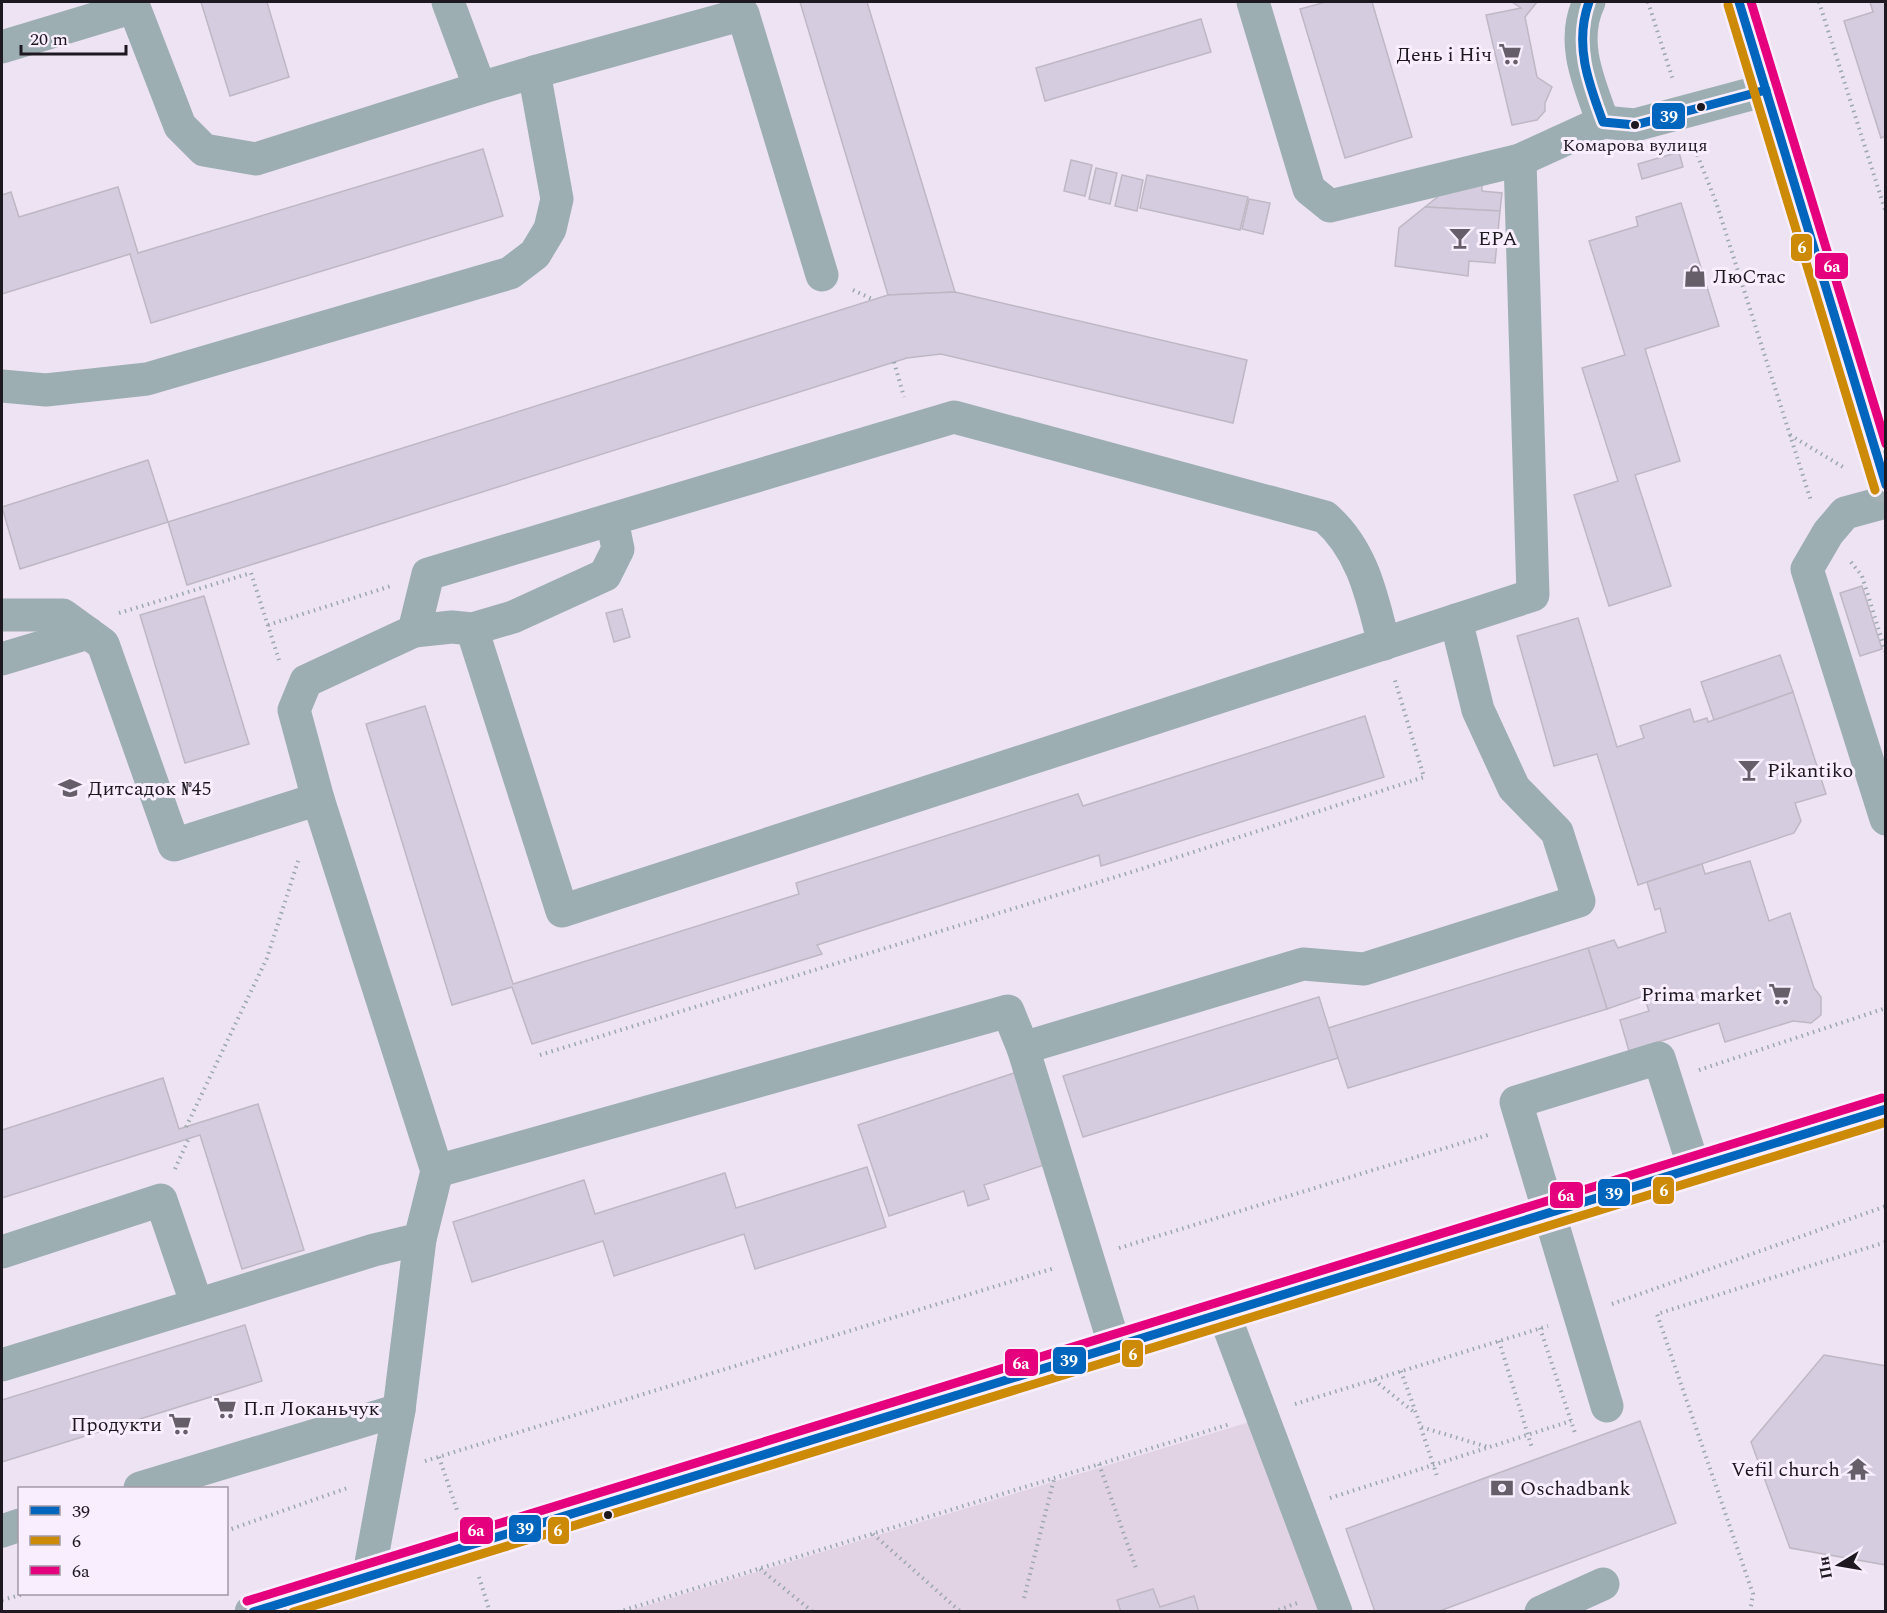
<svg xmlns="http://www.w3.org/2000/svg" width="1887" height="1613" font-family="Spectral,serif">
  <rect width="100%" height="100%" fill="#ede3f2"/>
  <path fill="#e1d3e3" d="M1256 1420 1326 1612H625Z"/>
  <g fill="#d5ccdf" stroke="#bfb8c4" stroke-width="1.5">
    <path d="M201 2H267L289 77 230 96Z"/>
    <path d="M800 2H867L955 292 888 295Z"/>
    <path d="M1326 2H1372L1412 137 1345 158 1300 9Z"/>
    <path d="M1512 2H1537L1525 17 1537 77 1552 87 1545 103V111L1537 120 1512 125 1486 15 1521 8Z"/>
    <path d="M1870 2H1886V136L1881 138 1844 21 1873 12Z"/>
    <path d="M1201 19 1211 52 1045 101 1036 68Z"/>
    <path d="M483 149 503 216 151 323 130 254 2 294V195L11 192 19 217 118 187 138 253Z"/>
    <path d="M1679 152 1683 167 1642 179 1638 164Z"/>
    <path d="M1071 160 1092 165 1085 196 1064 191Z"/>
    <path d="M1096 168 1117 173 1110 204 1089 199Z"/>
    <path d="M1122 175 1143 180 1137 211 1115 206Z"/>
    <path d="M1147 175 1248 197 1240 230 1140 208Z"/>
    <path d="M1456 182 1482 184V191L1502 193 1500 211 1425 207Z"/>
    <path d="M1249 199 1270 203 1263 234 1242 229Z"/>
    <path d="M1681 203 1719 326 1645 349 1680 461 1635 475 1671 586 1609 606 1574 495 1618 481 1582 368 1625 355 1589 241 1638 226 1636 217Z"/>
    <path d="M1425 207 1500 211 1495 263 1469 261 1468 276 1395 266 1399 228Z"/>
    <path d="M955 292 1247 360 1233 423 941 354 907 358 187 585 168 522 888 295Z"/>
    <path d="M148 460 168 522 20 569 2 507Z"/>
    <path d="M1862 586 1882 649 1860 656 1840 593Z"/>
    <path d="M204 596 249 744 185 763 140 615Z"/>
    <path d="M622 609 630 637 614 642 606 613Z"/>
    <path d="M1578 618 1617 747 1644 738 1640 726 1690 709 1694 722 1707 718 1708 722 1793 692 1826 794 1795 803 1801 821 1794 833 1638 885 1597 754 1554 766 1517 636Z"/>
    <path d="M1780 655 1793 692 1714 720 1701 682Z"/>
    <path d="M425 706 513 984 799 894 796 883 1078 794 1083 806 1365 716 1384 777 1101 866 1099 855 817 945 822 954 532 1044 512 987 452 1005 366 724Z"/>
    <path d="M1750 861 1769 921 1790 913 1814 988 1821 997V1015L1811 1023 1793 1021 1725 1042 1719 1023 1629 1051 1620 1020 1649 1011 1644 996 1607 1009 1588 948 1614 940 1618 948 1666 932 1660 908 1655 910 1647 882 1702 864 1705 874Z"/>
    <path d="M1588 948 1607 1009 1348 1088 1328 1028Z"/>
    <path d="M1319 997 1338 1058 1083 1137 1063 1076Z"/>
    <path d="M1017 1072 1047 1164 984 1185 989 1199 968 1206 964 1191 889 1216 858 1125Z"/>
    <path d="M163 1078 179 1129 258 1104 304 1250 242 1269 200 1135 2 1198V1130Z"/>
    <path d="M867 1167 886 1227 755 1269 744 1234 614 1276 603 1241 472 1282 453 1222 584 1180 595 1214 725 1173 736 1208Z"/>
    <path d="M245 1325 262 1381 2 1462V1400Z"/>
    <path d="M1824 1355 1886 1366V1565L1790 1548 1751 1442Z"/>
    <path d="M1640 1421 1676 1523 1437 1612H1375L1346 1529Z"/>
    <path d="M1153 1589 1160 1607 1194 1596 1199 1612H1121L1117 1600Z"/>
  </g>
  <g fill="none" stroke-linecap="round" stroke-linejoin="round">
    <g stroke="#9ca8ac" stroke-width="4" stroke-dasharray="1.5 4.5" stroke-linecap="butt">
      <path d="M1648 2 1673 80"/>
      <path d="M1819 2 1886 213"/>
      <path d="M1693 144 1716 202 1811 501"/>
      <path d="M853 290 874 300"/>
      <path d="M894 362 904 397"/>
      <path d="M1790 435 1843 467"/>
      <path d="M1851 562 1862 576 1886 653"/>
      <path d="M119 613 251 573 279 660"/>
      <path d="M268 625 391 586"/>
      <path d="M540 1055 1138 870 1424 777 1394 677"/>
      <path d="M1699 1070 1886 1008"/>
      <path d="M186 1127 267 958 299 858"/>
      <path d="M175 1169 189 1138"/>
      <path d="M1119 1248 1491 1134"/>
      <path d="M1612 1304 1886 1206"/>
      <path d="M1540 1328 1575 1433"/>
      <path d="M1499 1341 1532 1448"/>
      <path d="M1401 1371 1421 1427 1488 1447"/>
      <path d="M1374 1380 1415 1413"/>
      <path d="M1295 1404 1548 1326"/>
      <path d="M1421 1428 1438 1479"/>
      <path d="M439 1457 458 1513"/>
      <path d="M425 1461 1055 1268"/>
      <path d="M1099 1464 1136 1568"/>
      <path d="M1330 1498 1571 1421"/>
      <path d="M226 1531 350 1487"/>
      <path d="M873 1534 961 1612"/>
      <path d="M760 1569 813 1612"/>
      <path d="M479 1577 490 1612"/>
      <path d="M1024 1598 1054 1479"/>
      <path d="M2 1600 24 1594"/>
      <path d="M618 1612 1230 1424"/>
      <path d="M1273 1612 1297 1603"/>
      <path d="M1750 1612 1753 1594 1657 1314 1886 1242"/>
    </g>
    <g stroke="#9daeb2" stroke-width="33">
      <path d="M1253 2 1309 189 1330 206 1520 160 1603 122"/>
      <path d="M1589 2C1570 42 1589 83 1603 122L1635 125 1766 90"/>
      <path d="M2 47 134 7 180 126 204 150 256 159 480 88"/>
      <path d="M534 72 743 14 822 275"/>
      <path d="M2 386 46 390 147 379 510 273 535 254 550 229 557 199 534 72 480 88 448 2"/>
      <path d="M1886 502 1845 513 1828 533 1807 569 1886 819"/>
      <path d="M2 615H63L103 644 174 845 318 799 437 1171 420 1239 399 1410 369 1574"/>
      <path d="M472 629 562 911 1533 595 1520 160"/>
      <path d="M414 631 452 627 472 629 513 617 605 575 618 549 612 520"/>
      <path d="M2 659 88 633"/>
      <path d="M318 799 294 710 306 681 414 631 428 574 954 417 1325 517C1363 550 1372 597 1384 644"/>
      <path d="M1023 1048 1303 964 1364 969 1579 901 1557 832 1514 788 1478 710 1456 620"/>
      <path d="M437 1171 1008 1011 1023 1048 1115 1347"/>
      <path d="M2 1252 161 1200 197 1305 374 1250 420 1239"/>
      <path d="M1224 1314 1336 1612"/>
      <path d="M2 1365 197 1305"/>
      <path d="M1607 1406 1516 1102 1659 1058 1694 1168"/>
      <path d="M140 1488 399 1410"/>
      <path d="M2 1531 20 1525"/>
      <path d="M1541 1612 1603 1584"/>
    </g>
    <g stroke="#a2b0b6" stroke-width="33">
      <path d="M1739 2 1886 487"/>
      <path d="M251 1612 1886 1109"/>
    </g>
    <g stroke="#f8eefd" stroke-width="14">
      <g id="bus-1">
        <path d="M1589 2C1574 44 1588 82 1603 122L1635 125 1766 90"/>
        <path d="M1739 2 1886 485"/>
        <path d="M253 1612 1886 1109"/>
      </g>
    </g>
    <g stroke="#f8eefd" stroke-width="14">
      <g id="bus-2">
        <path d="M1728 5 1875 490"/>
        <path d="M293 1612 1886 1122"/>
      </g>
    </g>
    <g stroke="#f8eefd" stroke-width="14">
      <g id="bus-3">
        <path d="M1751 2 1886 444"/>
        <path d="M247 1601 1882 1098"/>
      </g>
    </g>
    <use href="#bus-1" stroke="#0065bd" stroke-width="9"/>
    <use href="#bus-2" stroke="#cc8a07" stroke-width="9"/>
    <use href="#bus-3" stroke="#e5007d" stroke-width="9"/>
  </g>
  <defs>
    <g id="supermarket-bare" transform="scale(1.8)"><path d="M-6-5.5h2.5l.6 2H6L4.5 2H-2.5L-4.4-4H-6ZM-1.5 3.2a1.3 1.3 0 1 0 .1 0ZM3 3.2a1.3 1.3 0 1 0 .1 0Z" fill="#665f6a" stroke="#f8eefd" stroke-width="2.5" paint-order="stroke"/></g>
    <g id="bar-bare" transform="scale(1.8)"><path d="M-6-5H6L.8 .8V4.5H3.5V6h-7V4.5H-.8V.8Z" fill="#665f6a" stroke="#f8eefd" stroke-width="2.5" paint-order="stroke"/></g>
    <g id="shop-bare" transform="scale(1.8)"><path d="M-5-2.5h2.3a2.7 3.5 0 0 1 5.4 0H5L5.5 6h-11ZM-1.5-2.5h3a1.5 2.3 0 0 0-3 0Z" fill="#665f6a" stroke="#f8eefd" stroke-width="2.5" paint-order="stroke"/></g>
    <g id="school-bare" transform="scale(1.8)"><path d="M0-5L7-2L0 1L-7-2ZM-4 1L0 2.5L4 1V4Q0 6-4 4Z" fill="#665f6a" stroke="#f8eefd" stroke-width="2.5" paint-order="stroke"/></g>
    <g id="temple-bare" transform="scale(1.8)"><path d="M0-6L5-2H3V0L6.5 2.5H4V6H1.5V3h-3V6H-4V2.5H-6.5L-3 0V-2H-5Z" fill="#665f6a" stroke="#f8eefd" stroke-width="2.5" paint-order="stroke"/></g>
    <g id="bank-bare" transform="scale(1.8)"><path d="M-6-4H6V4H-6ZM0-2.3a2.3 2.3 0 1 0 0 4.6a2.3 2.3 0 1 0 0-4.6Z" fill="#665f6a" stroke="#f8eefd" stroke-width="2.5" paint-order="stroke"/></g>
  </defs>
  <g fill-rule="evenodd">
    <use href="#supermarket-bare" x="1510" y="54"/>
    <use href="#bar-bare" x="1460" y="238"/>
    <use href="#shop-bare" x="1695" y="276"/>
    <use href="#bar-bare" x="1749" y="770"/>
    <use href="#school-bare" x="70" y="788"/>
    <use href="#supermarket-bare" x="1780" y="994"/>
    <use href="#supermarket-bare" x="225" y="1408"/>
    <use href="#supermarket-bare" x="180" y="1424"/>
    <use href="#temple-bare" x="1858" y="1469"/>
    <use href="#bank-bare" x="1502" y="1488"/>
  </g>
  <g fill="#1e1821" stroke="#f8eefd" stroke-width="2">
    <circle cx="1701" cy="107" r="5"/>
    <circle cx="1635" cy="125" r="5"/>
    <circle cx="608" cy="1515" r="5"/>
  </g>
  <g text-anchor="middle" stroke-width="6" stroke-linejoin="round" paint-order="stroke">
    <g font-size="18" fill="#1e1821" stroke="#f8eefd">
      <text x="1635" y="151">Комарова вулиця</text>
    </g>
    <g font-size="20" fill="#1e1821" stroke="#f8eefd" text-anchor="start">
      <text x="1492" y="61" text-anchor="end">День і Ніч</text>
      <text x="1478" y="245">ЕРА</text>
      <text x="1713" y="283">ЛюСтас</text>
      <text x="1767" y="777">Pikantiko</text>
      <text x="88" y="795">Дитсадок №45</text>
      <text x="1762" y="1001" text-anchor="end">Prima market</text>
      <text x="243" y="1415">П.п Локаньчук</text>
      <text x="162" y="1431" text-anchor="end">Продукти</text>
      <text x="1840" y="1476" text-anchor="end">Vefil church</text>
      <text x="1520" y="1495">Oschadbank</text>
    </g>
  </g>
  <g stroke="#f8eefd" stroke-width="2">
    <rect x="1651" y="102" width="35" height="28" rx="6" fill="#0065bd"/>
    <rect x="1790" y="233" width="23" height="29" rx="6" fill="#cc8a07"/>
    <rect x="1814" y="252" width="35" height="28" rx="6" fill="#e5007d"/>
    <rect x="1652" y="1176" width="23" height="29" rx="6" fill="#cc8a07"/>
    <rect x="1597" y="1178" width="34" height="29" rx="6" fill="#0065bd"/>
    <rect x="1549" y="1181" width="35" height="28" rx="6" fill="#e5007d"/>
    <rect x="1121" y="1339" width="23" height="29" rx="6" fill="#cc8a07"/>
    <rect x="1052" y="1346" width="35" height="29" rx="6" fill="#0065bd"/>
    <rect x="1004" y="1348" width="35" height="29" rx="6" fill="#e5007d"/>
    <rect x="508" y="1514" width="34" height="29" rx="6" fill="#0065bd"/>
    <rect x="547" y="1516" width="23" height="29" rx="6" fill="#cc8a07"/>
    <rect x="459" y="1516" width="35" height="29" rx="6" fill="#e5007d"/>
  </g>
  <g font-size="16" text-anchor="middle" font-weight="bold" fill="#fff">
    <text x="1669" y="122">39</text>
    <text x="1802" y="253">6</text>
    <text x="1832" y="272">6а</text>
    <text x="1664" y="1196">6</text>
    <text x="1614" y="1199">39</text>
    <text x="1566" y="1201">6а</text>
    <text x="1133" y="1360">6</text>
    <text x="1069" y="1366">39</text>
    <text x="1021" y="1369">6а</text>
    <text x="525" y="1534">39</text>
    <text x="558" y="1536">6</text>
    <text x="476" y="1536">6а</text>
  </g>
  <rect width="1887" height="1613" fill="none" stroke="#1e1821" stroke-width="6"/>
  <rect x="18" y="1487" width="210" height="108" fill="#f8eefd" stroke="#a198a5" stroke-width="1.5"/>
  <rect x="30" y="1506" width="30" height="9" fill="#0065bd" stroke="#a198a5" stroke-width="1.5"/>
  <text x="72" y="1517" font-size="18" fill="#1e1821">39</text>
  <rect x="30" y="1536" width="30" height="9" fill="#cc8a07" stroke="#a198a5" stroke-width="1.5"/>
  <text x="72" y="1547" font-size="18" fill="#1e1821">6</text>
  <rect x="30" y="1566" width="30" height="9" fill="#e5007d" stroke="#a198a5" stroke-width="1.5"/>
  <text x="72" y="1577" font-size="18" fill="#1e1821">6а</text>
  <g transform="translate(1839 1565) rotate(259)" stroke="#f8eefd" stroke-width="4.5" paint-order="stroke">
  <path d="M0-4.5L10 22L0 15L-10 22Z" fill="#1e1821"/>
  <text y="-9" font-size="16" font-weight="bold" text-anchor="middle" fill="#1e1821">Пн</text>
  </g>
  <path d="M21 45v9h105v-9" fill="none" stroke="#1e1821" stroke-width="3"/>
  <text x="30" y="45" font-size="18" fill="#1e1821" stroke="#f8eefd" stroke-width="4.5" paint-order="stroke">20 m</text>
</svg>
